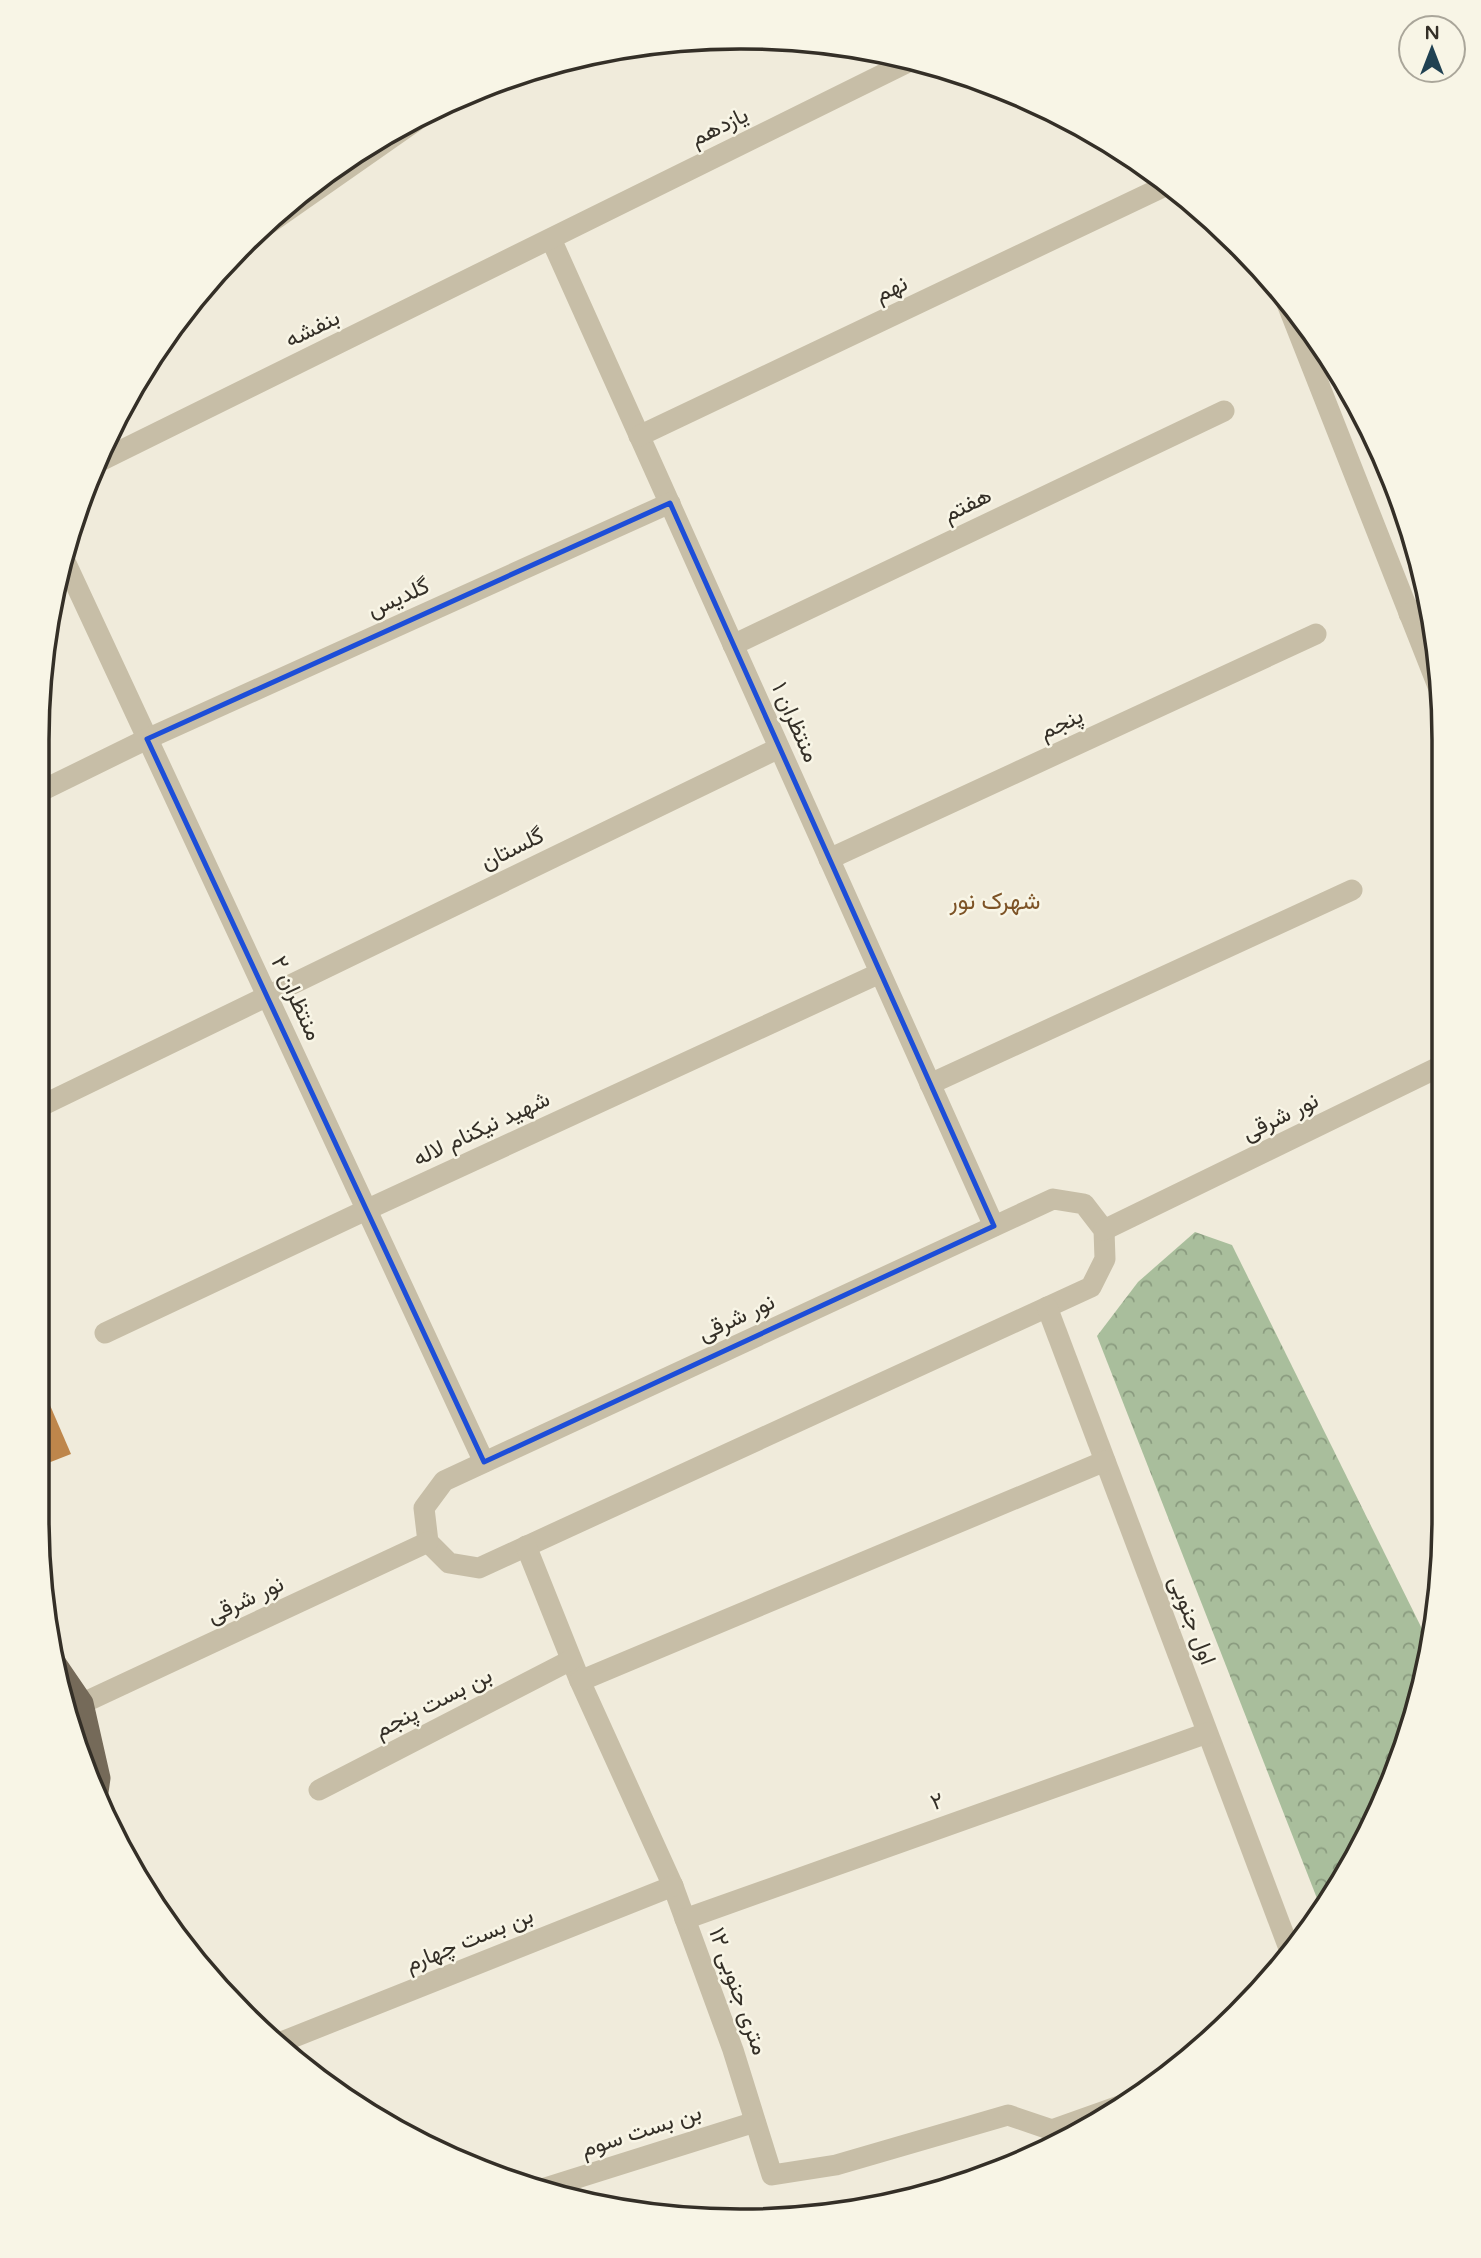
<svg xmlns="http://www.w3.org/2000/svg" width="1481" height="2258" font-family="'Varela Round',Vazirmatn,sans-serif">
  <defs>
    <pattern id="park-crowns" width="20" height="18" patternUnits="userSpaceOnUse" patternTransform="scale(1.75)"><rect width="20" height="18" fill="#a9be9c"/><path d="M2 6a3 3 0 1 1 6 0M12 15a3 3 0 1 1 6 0" fill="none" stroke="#8a9b7f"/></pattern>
  </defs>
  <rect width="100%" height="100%" fill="#f0ebdb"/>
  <path fill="url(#park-crowns)" d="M1195 1232 1232 1245 1430 1645 1407 1743 1372 1828 1320 1906 1097 1336 1138 1282Z"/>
  <path fill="#be864b" d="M43 1389 71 1454 43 1465Z"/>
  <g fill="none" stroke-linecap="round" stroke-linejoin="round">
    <g stroke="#c7bea7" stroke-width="21">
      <path d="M264 227 437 106"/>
      <path d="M551 239 994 1226"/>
      <path d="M1284 296 1443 699"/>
      <path d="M639 436 1165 186"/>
      <path d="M96 463 910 61"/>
      <path d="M62 555 484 1462"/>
      <path d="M1409 614 1428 606"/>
      <path d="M733 645 1224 411"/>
      <path d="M43 790 147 739 670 503"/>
      <path d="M829 859 1316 634"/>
      <path d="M930 1084 1352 890"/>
      <path d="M43 1105 779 748"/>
      <path d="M1053 1199 1084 1204 1104 1230 1105 1259 1091 1287 479 1568 449 1563 428 1542 424 1508 444 1481Z"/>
      <path d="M1104 1230 1441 1066"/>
      <path d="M1047 1307 1290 1951"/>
      <path d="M105 1333 366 1210 880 973"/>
      <path d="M526 1546 580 1681 673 1886 733 2050 772 2175 836 2165 1008 2115 1052 2130 1056 2145"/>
      <path d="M580 1681 1105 1461"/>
      <path d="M83 1703 428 1542"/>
      <path d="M319 1790 571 1660"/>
      <path d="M685 1919 1207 1733"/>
      <path d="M284 2041 673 1886"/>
      <path d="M1052 2130 1128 2103"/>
      <path d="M542 2189 755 2122"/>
    </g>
    <path stroke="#756a59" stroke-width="21" d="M55 1662 83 1703 100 1778 98 1792"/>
  </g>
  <path fill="none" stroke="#1d4ed8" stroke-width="5" stroke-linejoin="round" d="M670 503 994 1226 484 1462 147 739Z"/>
  <g text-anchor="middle" stroke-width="5" stroke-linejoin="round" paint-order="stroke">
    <g font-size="23" fill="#342f27" stroke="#f8f5e6">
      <text transform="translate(719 126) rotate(-26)" y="8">یازدهم</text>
      <text transform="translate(891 288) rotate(-25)" y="8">نهم</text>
      <text transform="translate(312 328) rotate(-26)" y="8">بنفشه</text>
      <text transform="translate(967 504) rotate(-26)" y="8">هفتم</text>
      <text transform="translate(398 597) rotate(-24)" y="8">گلدیس</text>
      <text transform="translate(796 722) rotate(66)" y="8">منتظران ۱</text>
      <text transform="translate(1061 723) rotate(-25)" y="8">پنجم</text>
      <text transform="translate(512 848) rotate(-26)" y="8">گلستان</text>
      <text transform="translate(297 998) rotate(65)" y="8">منتظران ۲</text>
      <text transform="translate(1280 1116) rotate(-26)" y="8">نور شرقی</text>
      <text transform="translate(481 1128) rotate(-25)" y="8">شهید نیکنام لاله</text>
      <text transform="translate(736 1317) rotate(-25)" y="8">نور شرقی</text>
      <text transform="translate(245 1599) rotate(-25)" y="8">نور شرقی</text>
      <text transform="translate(1193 1620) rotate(69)" y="8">اول جنوبی</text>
      <text transform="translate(433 1702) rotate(-27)" y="8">بن بست پنجم</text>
      <text transform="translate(937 1801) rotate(-20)" y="8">۲</text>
      <text transform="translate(469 1939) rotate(-22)" y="8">بن بست چهارم</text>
      <text transform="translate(739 1991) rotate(70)" y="8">۱۲ متری جنوبی</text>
      <text transform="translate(641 2130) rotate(-18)" y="8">بن بست سوم</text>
    </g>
    <g font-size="24" fill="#7d5326" stroke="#f8f5e6">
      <text x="995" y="909">شهرک نور</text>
    </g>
  </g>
  <path d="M0 0H1481V2258H0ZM740 49H741A691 691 0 0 1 1432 740V1518A691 691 0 0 1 741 2209H740A691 691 0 0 1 49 1518V740A691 691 0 0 1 740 49Z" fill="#f8f5e6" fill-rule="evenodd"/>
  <path fill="none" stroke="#342f27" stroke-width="3.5" d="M740 49H741A691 691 0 0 1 1432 740V1518A691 691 0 0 1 741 2209H740A691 691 0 0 1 49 1518V740A691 691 0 0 1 740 49Z"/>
  <g transform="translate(1432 49)"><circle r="33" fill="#f8f5e6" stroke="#aaa69a" stroke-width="2"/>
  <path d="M0-5L12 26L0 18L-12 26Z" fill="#204152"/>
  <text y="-10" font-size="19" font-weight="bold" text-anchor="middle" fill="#342f27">N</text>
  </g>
</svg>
